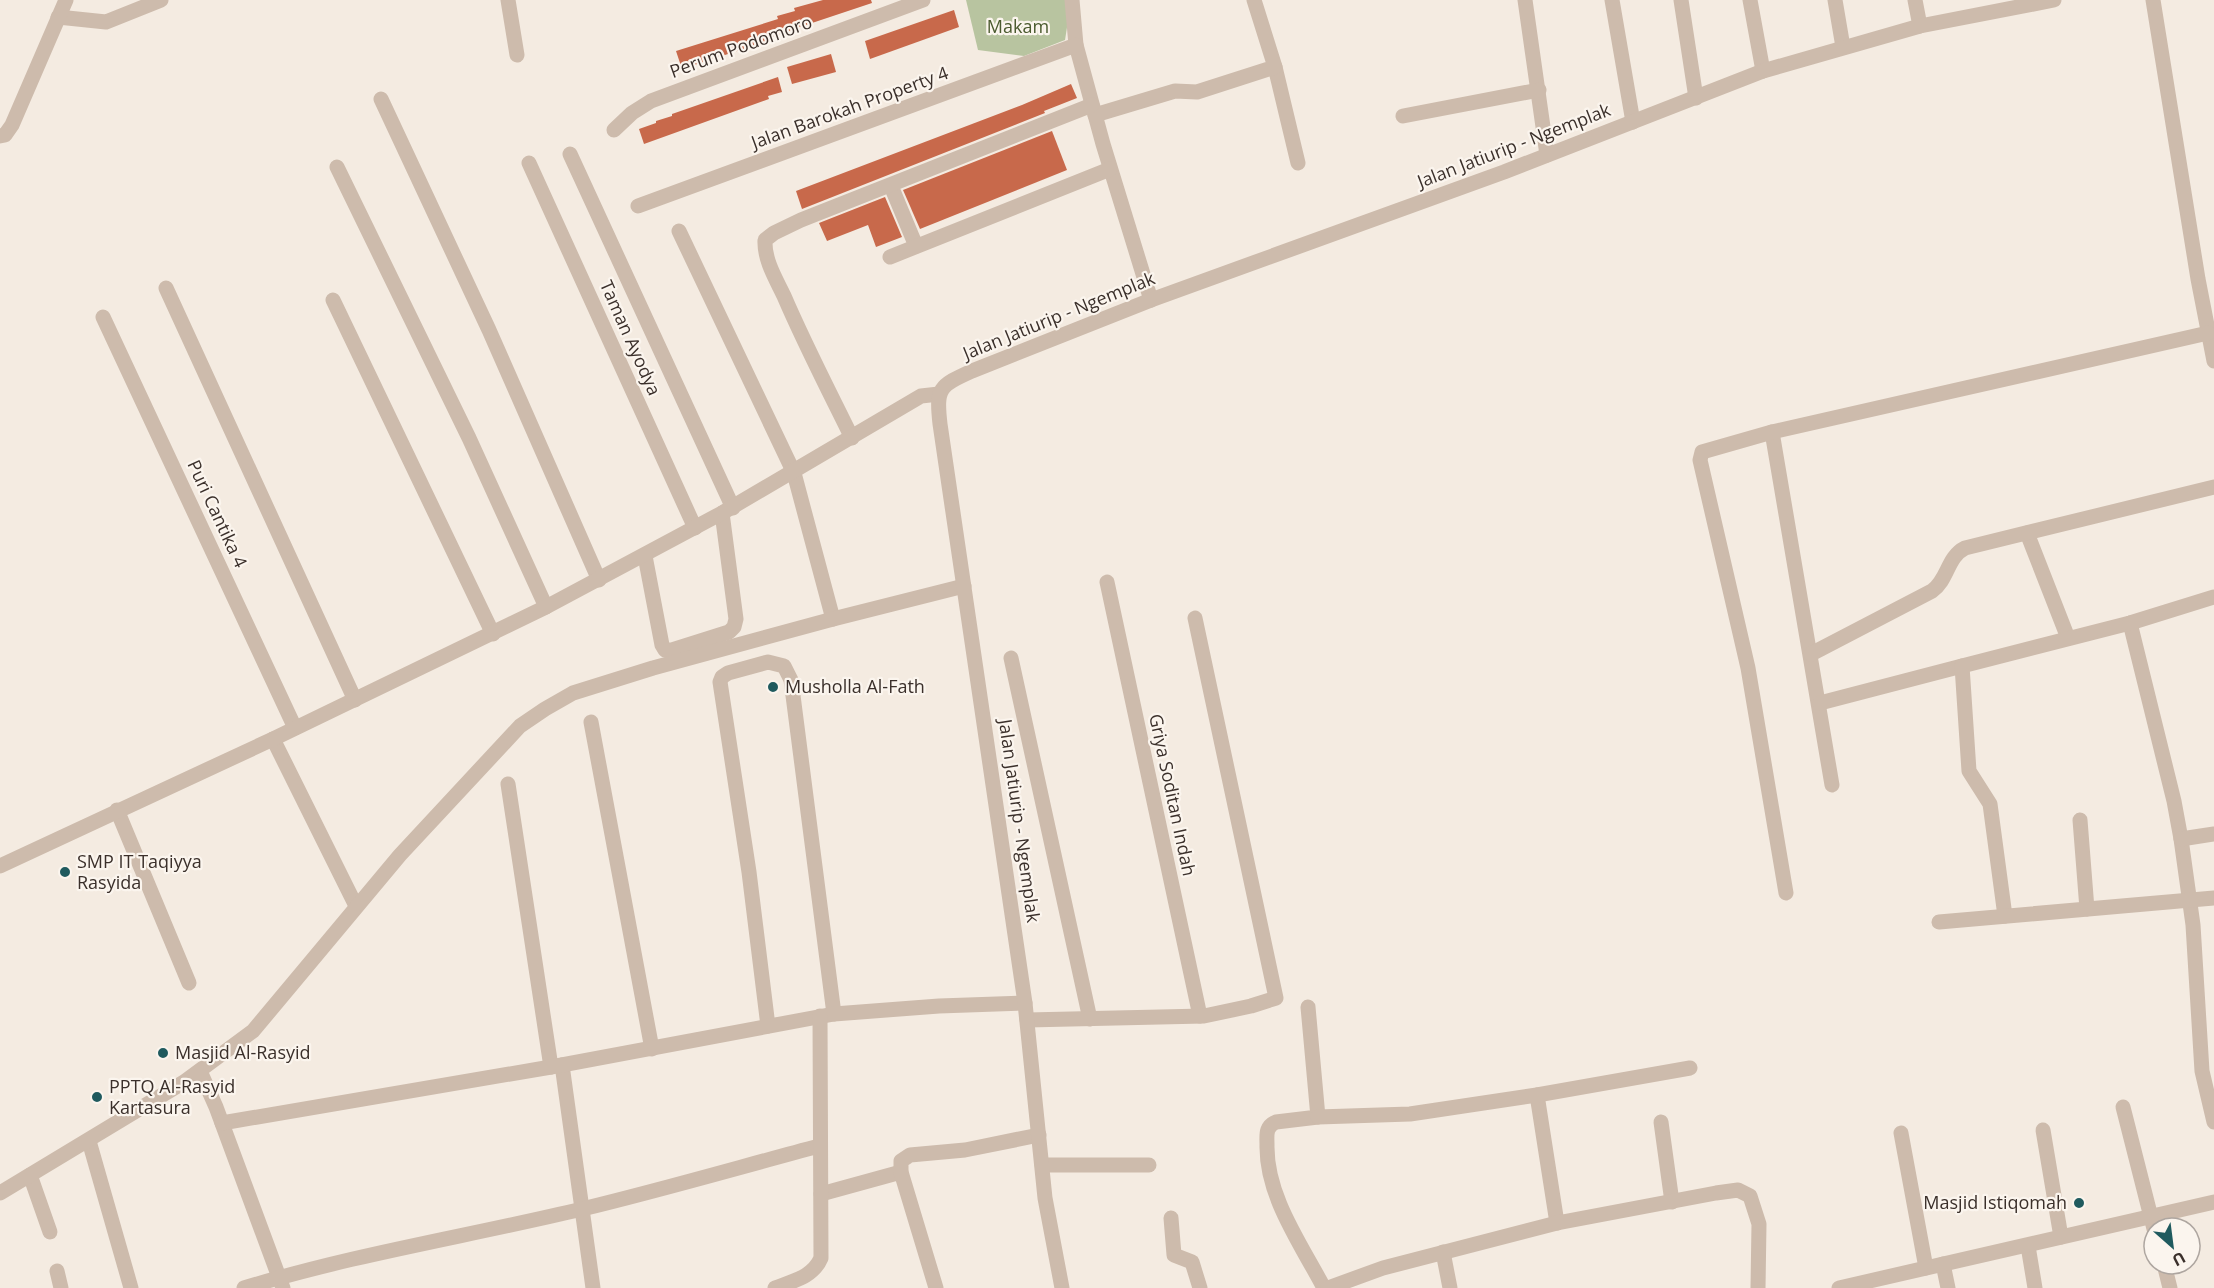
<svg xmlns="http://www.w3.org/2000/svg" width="2214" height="1288" font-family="'Open Sans',sans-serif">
  <rect width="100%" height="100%" fill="#f4ebe1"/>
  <path fill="#b8c4a0" d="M966 0H1065L1068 21 1065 40 1024 56 978 50Z"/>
  <g fill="#c8694b">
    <path d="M823 0H871L872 3 794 29 774 37V39L682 69 676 51 778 19 777 16 795 11 794 8Z"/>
    <path d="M954 10 959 27 870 59 865 41Z"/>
    <path d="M831 54 836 72 792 84 787 67Z"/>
    <path d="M778 77 782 92 768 96 769 99 644 144 639 129 656 123V121L672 116V114Z"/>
    <path d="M1071 84 1077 98 1044 111 1045 113 802 209 796 191 1022 105Z"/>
    <path d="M1052 131 1067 170 920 229 903 190Z"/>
    <path d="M885 197 902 237 876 247 868 225 827 241 819 223Z"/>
  </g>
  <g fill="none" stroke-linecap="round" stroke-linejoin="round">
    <g stroke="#cdbbac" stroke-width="15">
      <path d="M508 0 517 55"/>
      <path d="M1072 0 1076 45 1103 144 1151 300"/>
      <path d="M1525 0 1547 155"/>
      <path d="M1612 0 1633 122"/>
      <path d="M1681 0 1696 98"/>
      <path d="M1750 0 1763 71"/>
      <path d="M1835 0 1843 47"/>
      <path d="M1915 0 1920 26"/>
      <path d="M2153 0 2198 279 2214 361"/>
      <path d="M58 17 106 22 161 0"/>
      <path d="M1275 67 1298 163"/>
      <path d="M381 99 489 330 599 580"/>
      <path d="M1095 115 1175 91 1197 92 1275 67 1254 0"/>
      <path d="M1403 116 1539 90"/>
      <path d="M614 130 632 113 651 101 923 0"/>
      <path d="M0 136 5 135 12 125 66 0"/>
      <path d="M570 154 733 508"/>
      <path d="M529 163 695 528"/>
      <path d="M337 167 469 438 546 607"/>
      <path d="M891 186 916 246"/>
      <path d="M638 206 1076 45"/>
      <path d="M679 231 794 473 833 619"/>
      <path d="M890 257 1110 169"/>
      <path d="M166 288 355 700"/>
      <path d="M333 300 493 634"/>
      <path d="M103 317 295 728"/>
      <path d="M1772 432 1832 785"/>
      <path d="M852 438C829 391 805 345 784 296 776 279 764 260 765 240L774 233 801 220 1092 105"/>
      <path d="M2027 533 2068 638"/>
      <path d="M645 556 662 645 665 650H672L729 632 734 627 736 619 722 513"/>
      <path d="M1107 582 1200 1016"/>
      <path d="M2130 623 2174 801 2181 839 2193 925 2202 1071 2214 1122"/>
      <path d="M1811 654 1932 591C1948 580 1947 557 1965 548L2214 487"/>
      <path d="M1011 658 1090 1019"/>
      <path d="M1820 703 1962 666"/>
      <path d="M591 722 652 1049"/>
      <path d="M273 739 356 906"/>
      <path d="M508 784 551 1067"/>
      <path d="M117 810 189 983"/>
      <path d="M2080 820 2087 909"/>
      <path d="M2181 839 2214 834"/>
      <path d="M0 866 273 739 546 607 722 513 921 396 939 394"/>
      <path d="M1786 893 1748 668 1700 460 1702 452 1772 432 2208 333"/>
      <path d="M2005 916 1990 804 1969 771 1962 666 2130 623 2214 597"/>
      <path d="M1939 922 2214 898"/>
      <path d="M1308 1007 1318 1117 1276 1122C1265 1127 1267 1135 1267 1145 1266 1196 1301 1244 1324 1288"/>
      <path d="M1027 1020 1204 1016 1251 1006 1276 998 1195 618"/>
      <path d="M768 1026 749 872 720 682 722 677 728 673 768 662 784 666 791 680 834 1014"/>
      <path d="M562 1065 593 1288"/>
      <path d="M200 1071 216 1107 283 1288"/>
      <path d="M1537 1095 1557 1223"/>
      <path d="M2123 1107 2154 1229"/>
      <path d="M1318 1117 1410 1114 1537 1095 1690 1068"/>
      <path d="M1661 1122 1672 1202"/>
      <path d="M222 1123 551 1067 834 1014 939 1006 1025 1003"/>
      <path d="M2043 1130 2061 1237"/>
      <path d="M1901 1133 1926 1268"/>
      <path d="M89 1141 131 1288"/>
      <path d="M1042 1165H1149"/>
      <path d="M30 1175 50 1232"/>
      <path d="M0 1193 184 1082 253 1031 400 855 520 726 545 709 573 693 653 668 833 619 964 586"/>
      <path d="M821 1194 901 1172"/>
      <path d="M1171 1218 1174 1255 1192 1262 1200 1288"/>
      <path d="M2028 1246 2035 1288"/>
      <path d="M1443 1252 1450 1288"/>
      <path d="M1943 1264 1948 1288"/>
      <path d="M2164 1264 2170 1288"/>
      <path d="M57 1271 61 1288"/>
      <path d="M244 1288C355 1254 469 1236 582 1209 661 1190 740 1167 819 1146"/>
      <path d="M775 1288C793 1281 813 1277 821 1258L820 1016"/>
      <path d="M936 1288 901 1172V1161L910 1155 965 1150 1039 1135"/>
      <path d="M1062 1288 1045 1198 1025 1003 940 424C936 388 939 386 972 371L1151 300 1504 172 1763 71 1920 26 2054 0"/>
      <path d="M1328 1288 1383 1268 1557 1223 1716 1193 1738 1190 1750 1196 1759 1224 1758 1288"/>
      <path d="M1839 1288 2214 1202"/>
    </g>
  </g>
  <g fill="#1f5a5e" stroke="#fbf5ee" stroke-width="2">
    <circle cx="773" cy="687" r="6"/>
    <circle cx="65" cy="872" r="6"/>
    <circle cx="163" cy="1053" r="6"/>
    <circle cx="97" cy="1097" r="6"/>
    <circle cx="2079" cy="1203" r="6"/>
  </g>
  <g text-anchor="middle" stroke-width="4.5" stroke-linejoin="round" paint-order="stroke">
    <g font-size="18" fill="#4a5a2e" stroke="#fbf5ee">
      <text x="1018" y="33">Makam</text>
    </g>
    <g font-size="18" fill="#3b302b" stroke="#fbf5ee">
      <text transform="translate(741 47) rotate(-20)" y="6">Perum Podomoro</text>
      <text transform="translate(850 108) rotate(-20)" y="6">Jalan Barokah Property 4</text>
      <text transform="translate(1514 146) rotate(-21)" y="6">Jalan Jatiurip - Ngemplak</text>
      <text transform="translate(1059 316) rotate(-22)" y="6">Jalan Jatiurip - Ngemplak</text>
      <text transform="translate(630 338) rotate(66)" y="6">Taman Ayodya</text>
      <text transform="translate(217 514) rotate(65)" y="6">Puri Cantika 4</text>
      <text transform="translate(1172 795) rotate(78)" y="6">Griya Soditan Indah</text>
      <text transform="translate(1019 821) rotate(82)" y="6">Jalan Jatiurip - Ngemplak</text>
    </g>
    <g font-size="18" fill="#3b302b" stroke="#fbf5ee" text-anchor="start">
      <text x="785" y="693">Musholla Al-Fath</text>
      <text x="77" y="868">SMP IT Taqiyya<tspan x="77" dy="21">Rasyida</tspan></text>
      <text x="175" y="1059">Masjid Al-Rasyid</text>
      <text x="109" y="1093">PPTQ Al-Rasyid<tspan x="109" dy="21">Kartasura</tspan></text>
      <text x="2067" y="1209" text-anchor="end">Masjid Istiqomah</text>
    </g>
  </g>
  <g transform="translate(2172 1246) rotate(152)"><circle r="28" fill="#fbf5ee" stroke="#aea6a0" stroke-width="1.5"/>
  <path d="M0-4.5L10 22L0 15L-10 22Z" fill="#1f5a5e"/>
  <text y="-9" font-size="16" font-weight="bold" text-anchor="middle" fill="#3b302b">U</text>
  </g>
</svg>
